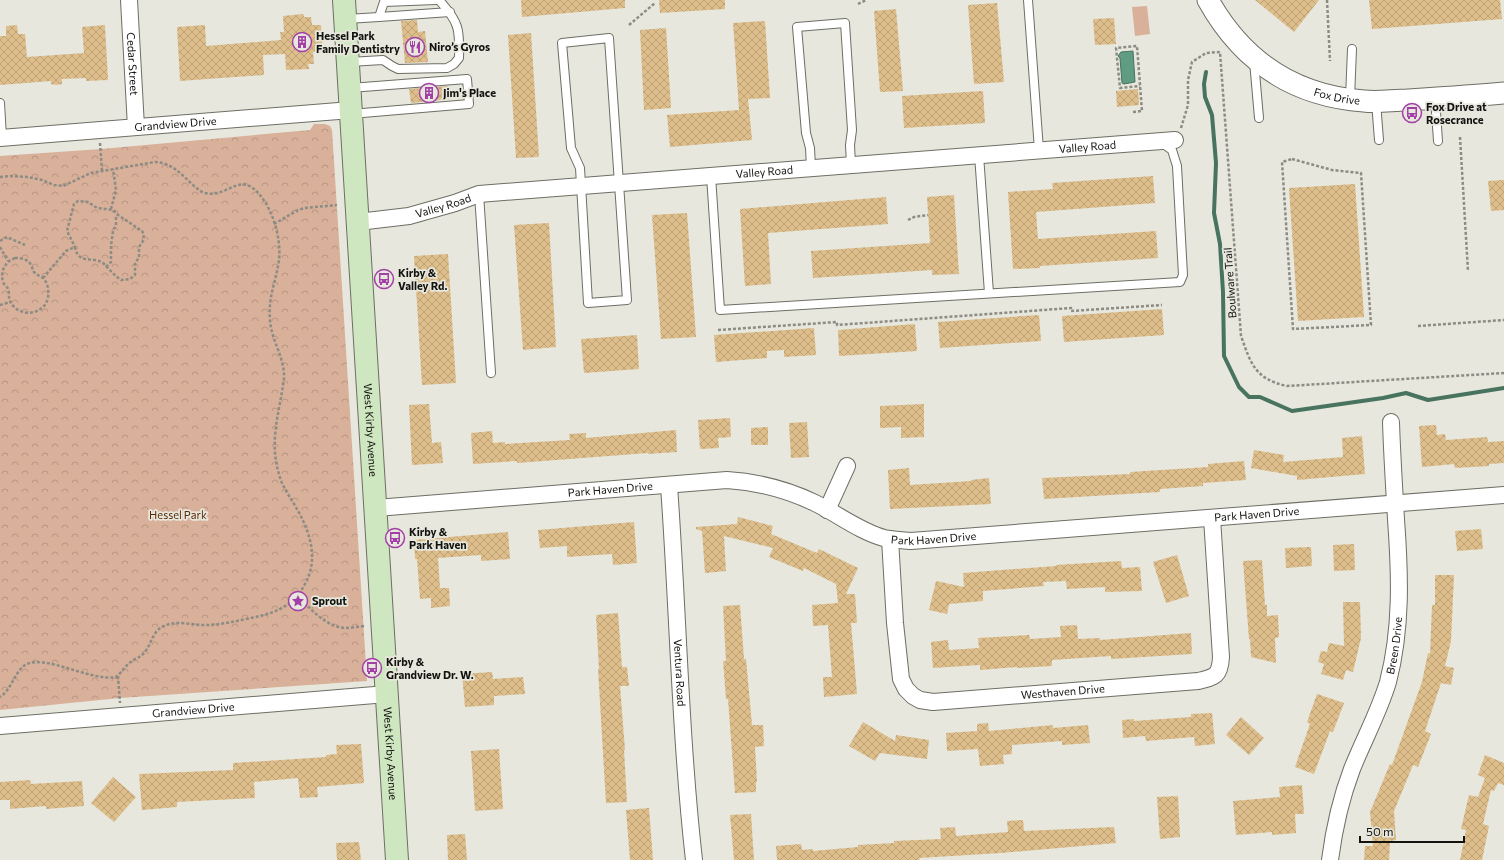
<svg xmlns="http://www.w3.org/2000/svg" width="1504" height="860" font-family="Commissioner,sans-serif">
  <defs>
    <pattern id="park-crowns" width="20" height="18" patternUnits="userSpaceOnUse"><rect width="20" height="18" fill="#d9b099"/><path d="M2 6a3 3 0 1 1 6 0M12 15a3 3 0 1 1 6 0" fill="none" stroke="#b99683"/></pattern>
    <pattern id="building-cross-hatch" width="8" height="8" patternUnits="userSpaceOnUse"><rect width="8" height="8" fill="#debe8b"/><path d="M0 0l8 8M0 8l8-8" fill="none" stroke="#bda277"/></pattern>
  </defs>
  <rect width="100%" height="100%" fill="#e7e7dd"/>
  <path fill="#d9b099" d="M1147 6 1150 34 1135 36 1132 7Z"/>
  <path fill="url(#park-crowns)" d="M314 124H325L330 126 332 130 367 681 120 698 0 710V156L101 149 310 130Z"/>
  <path fill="#5f9c81" stroke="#48735f" d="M1133 51 1135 82 1124 84 1122 83 1120 58 1118 56 1121 52Z"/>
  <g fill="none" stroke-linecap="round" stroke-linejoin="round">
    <path stroke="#48735f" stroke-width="4" d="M1206 72 1204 84 1205 97 1212 115 1216 163 1214 213 1220 244 1223 292 1224 356 1239 387 1249 397H1260L1292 411 1383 398 1406 393 1428 400 1504 388"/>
  </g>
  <g fill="url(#building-cross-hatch)">
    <path d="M521 0H625V8L522 17Z"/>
    <path d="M659 0H725V9L660 13Z"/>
    <path d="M1255 0H1319L1294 32Z"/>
    <path d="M1369 0H1500L1502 19 1372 29Z"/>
    <path d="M997 3 1004 82 974 84 968 5Z"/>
    <path d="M896 9 903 91 880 92 874 11Z"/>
    <path d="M303 14 304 17H311L312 25H321L323 52H313L314 64H308L309 69 286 70 285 54 263 55 264 75 180 81 177 27 205 25 206 46 281 40 280 32H284L283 16Z"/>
    <path d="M1114 18 1116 44 1095 45 1093 19Z"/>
    <path d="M417 20 418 32 425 31 428 62 405 63 401 21Z"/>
    <path d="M765 21 770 98 748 99 752 140 670 147 667 115 739 110 733 23Z"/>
    <path d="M17 25 18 34H25L27 57 84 53 82 27 105 25 108 80 86 81V78L62 79V84L56 85 51 84V81L0 85V36H6V26Z"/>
    <path d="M666 28 671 108 644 110 640 30Z"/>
    <path d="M531 33 539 157 516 158 508 35Z"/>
    <path d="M448 86 450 99 411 103 409 89Z"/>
    <path d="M1138 89 1139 105 1117 107 1116 91Z"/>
    <path d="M983 91 985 123 904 128 902 96Z"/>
    <path d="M1153 176 1155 203 1036 212 1038 239 1156 231 1158 258 1040 266V268L1013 269 1008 192 1053 189 1052 183Z"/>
    <path d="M1504 180V210L1491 211 1488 181Z"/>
    <path d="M1355 184 1364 317 1298 321 1289 188Z"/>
    <path d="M954 195 959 274 932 275V270L813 278 811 251 930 243 927 197Z"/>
    <path d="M886 197 888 224 768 233 771 284 745 286 740 209Z"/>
    <path d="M687 213 696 337 661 339 652 215Z"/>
    <path d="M549 223 556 347 523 350 514 225Z"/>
    <path d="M448 254 456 383 422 385 414 256Z"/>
    <path d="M1162 309 1164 335 1064 342 1062 316Z"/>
    <path d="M1039 315 1041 341 940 348 938 322Z"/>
    <path d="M915 324 917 351 839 356 838 330Z"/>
    <path d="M814 328 816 355 784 357V350L767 351V358L716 362 714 335Z"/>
    <path d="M637 335 639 369 584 373 581 339Z"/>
    <path d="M429 404 432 443 441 442 443 463 412 465 409 405Z"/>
    <path d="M924 404V437L901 438V427L880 428V406Z"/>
    <path d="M730 418 731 437 718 438 719 448 700 449 698 420Z"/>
    <path d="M807 422 809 457 791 458 789 423Z"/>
    <path d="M1436 425 1437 435 1445 434 1446 440 1487 437 1488 442 1504 441V463L1489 464V466L1455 468 1454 464 1422 467 1419 426Z"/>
    <path d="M768 427V445H751V428Z"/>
    <path d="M676 430 677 452 648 454V453L517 463V461L473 464 471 433 492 431 493 443 505 442V444L570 440 569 434 586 433V438Z"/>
    <path d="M1362 436 1365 474 1297 480V476L1251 468 1254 450 1284 455 1283 462 1343 457 1342 438Z"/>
    <path d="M1244 461 1246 480 1203 483V486L1160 489V492L1044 499 1042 478 1130 474V472L1208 467V464Z"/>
    <path d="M909 468 910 485 971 481V480L989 478 991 504 890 509 888 470Z"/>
    <path d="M738 517 773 526 771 534 817 553 819 549 858 568 846 594H855L857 623H851L857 694 824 697 823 677H832L828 625 813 626 812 605 838 603 836 584 804 568 803 571 769 557 773 548 724 536 726 571 705 573 702 531 696 529V527L737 524Z"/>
    <path d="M634 522 637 563 613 565 612 554 567 557V546L540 548 538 530Z"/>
    <path d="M1481 529 1483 549 1457 551 1455 531Z"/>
    <path d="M508 532 510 559 481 561V555L438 558 440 588H449L450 606 431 608V598L420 599 417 559H415L414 540Z"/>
    <path d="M1354 544 1355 570 1334 571 1333 545Z"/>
    <path d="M1311 547 1312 566 1286 568 1285 548Z"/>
    <path d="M1177 555 1189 596 1166 603 1153 562Z"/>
    <path d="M1262 560 1265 605H1267V616L1278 615 1279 637 1275 638 1276 663 1251 657 1250 639H1249L1243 561Z"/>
    <path d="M1121 561 1122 568 1140 567 1142 591 1105 592V587L1067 589 1066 581 1043 582 1044 586 983 591V601L949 604 947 614 929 610 936 581 964 587 963 573 1056 566V565Z"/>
    <path d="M1435 575H1454L1451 641 1445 666 1454 668 1451 685 1441 683 1425 731 1431 734 1418 767 1413 765 1394 811 1396 840 1390 841 1389 860H1364L1365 846H1373L1370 812 1390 764 1392 765 1422 682 1428 653 1430 654 1432 605H1435Z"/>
    <path d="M1343 602H1360L1361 638 1353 672 1346 670 1343 680 1321 674 1324 664 1318 662 1321 651 1327 652 1329 643 1344 646Z"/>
    <path d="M740 605 744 659H746L752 725H763L764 746 755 747 757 782H756V792L735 793 728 699H726L723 661H726L723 606Z"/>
    <path d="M618 613 622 667H627L629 686H620L625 750H624L627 802 606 803 598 669H599L596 615Z"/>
    <path d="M1077 625 1078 639 1100 638V640L1191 633 1192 654 1111 659V656L1052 660V666L1017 668V667L980 670V665L933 668 931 642 948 640 949 650 979 648 978 638 1029 635 1030 639 1061 637 1060 626Z"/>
    <path d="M492 672 493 679 523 677 525 694 494 696V705L465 707 462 674Z"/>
    <path d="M1317 694 1344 703 1333 732 1330 731 1314 774 1295 767 1310 724 1307 722Z"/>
    <path d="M1212 713 1215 744 1195 746 1194 737 1146 741 1145 736 1123 738 1122 720 1134 719V721L1191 717V714Z"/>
    <path d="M1241 717 1264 738 1249 755 1226 735Z"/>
    <path d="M863 722 895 741 896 735 929 740 927 759 880 753 875 761 849 746Z"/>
    <path d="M988 723 989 731 1053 725V728L1088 725 1090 743 1062 745V741L1012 745V754L1003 755 1004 764 980 766 978 749 947 751 946 733 977 731V724Z"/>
    <path d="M361 744 364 783 317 787 318 797 300 798 298 778 254 782 255 798 177 802V807L142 810 139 774 233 770V763L326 757V755L337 754 336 745Z"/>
    <path d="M499 749 503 809 475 811 471 751Z"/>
    <path d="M1485 755 1504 763V785L1498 783 1494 791 1491 790 1483 824 1489 826 1482 860H1460L1466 830 1461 829 1469 795 1478 797 1485 778 1478 775Z"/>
    <path d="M113 777 136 797 114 822 91 803Z"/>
    <path d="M30 780 31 784 82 781 84 806 46 809V806L10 809V800H0V782Z"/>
    <path d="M1302 785 1304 814H1295L1296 833 1272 835V832L1236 835 1233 801 1280 797 1279 787Z"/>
    <path d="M1178 796 1180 837 1160 839 1157 797Z"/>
    <path d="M649 808 653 860H630L626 810Z"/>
    <path d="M751 814 754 860H734L730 815Z"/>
    <path d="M1023 820 1024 831 1114 827 1116 843 1001 853 919 858 920 860H777L776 846 801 844 802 850 813 849V851L858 847V845L894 843V841L941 839 940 828 955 827 956 836 1008 832 1007 821Z"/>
    <path d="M465 834 467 860H448L447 835Z"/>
    <path d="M359 842 361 860H337L336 843Z"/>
  </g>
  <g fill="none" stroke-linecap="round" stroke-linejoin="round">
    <g stroke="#6d6e64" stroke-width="10">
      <g id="service">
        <path d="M1028 0 1039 150"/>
        <path d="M379 17 450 12"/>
        <path d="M347 19 379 17 384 2 436 0"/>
        <path d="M609 38 627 300 588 303 580 168 571 148 562 43Z"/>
        <path d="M1254 61 1259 118"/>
        <path d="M349 62 383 60 392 66 398 69 447 68 454 64 459 58C460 29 459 22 439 0"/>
        <path d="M350 88 467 79 469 104 351 114"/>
        <path d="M1350 98 1352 49"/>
        <path d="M1435 98 1438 141"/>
        <path d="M1376 102 1379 140"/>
        <path d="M0 103 2 137"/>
        <path d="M979 155 989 293"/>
        <path d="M811 167 810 148 806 133 797 27 845 23 852 130 850 145 851 164"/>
        <path d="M711 176 720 310 1180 282 1183 275 1177 166 1172 150 1162 143"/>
        <path d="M479 194 491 373"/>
      </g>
    </g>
    <g stroke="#6d6e64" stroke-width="18">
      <g id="minor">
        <path id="s1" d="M129 0 136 127"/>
        <path id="s2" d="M0 138 351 110"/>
        <path id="s3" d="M358 222 409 216 455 203 479 194 1175 140"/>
        <path id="s4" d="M669 486C678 610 680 736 694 860"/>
        <path id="s5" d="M376 508 727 480C758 482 788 490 815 503 838 514 859 531 884 538 892 540 902 540 911 541L1504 495"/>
        <path d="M827 510 847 466"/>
        <path id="s6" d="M890 539 895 623 901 679 906 689 913 696 920 700 933 702 1198 681C1215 677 1220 676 1221 657L1212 518"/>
        <path id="s7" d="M0 726 387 694"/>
        <path id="s8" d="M1330 860C1334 829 1341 798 1352 769 1364 739 1379 712 1388 682 1402 628 1400 574 1396 519 1394 486 1392 454 1391 422"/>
      </g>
    </g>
    <g stroke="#6d6e64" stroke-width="23">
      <g id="tertiary">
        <path id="s9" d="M1208 0C1242 61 1294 96 1364 101 1378 103 1393 100 1407 100 1439 98 1472 96 1504 93"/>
      </g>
    </g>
    <g stroke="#6d6e64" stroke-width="24">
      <g id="secondary">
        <path id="s10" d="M344 0 397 860"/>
      </g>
    </g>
    <g stroke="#8c8c85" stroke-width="2.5" stroke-dasharray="3 2" stroke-linecap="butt">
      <path d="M1327 0 1330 61"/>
      <path d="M858 4 866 0"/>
      <path d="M629 25 655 3"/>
      <path d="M1133 112 1142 111 1137 46 1116 48 1120 88 1140 86"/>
      <path d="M1181 128 1188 105V80L1192 62 1206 53 1220 52 1241 336C1251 364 1255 379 1287 386L1504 373"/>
      <path d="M1460 137 1468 271"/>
      <path d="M100 143 102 171"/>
      <path d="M1292 159 1332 170 1361 173 1371 325 1293 329 1282 162Z"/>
      <path d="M0 177 10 176 28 177 42 180 54 185 63 186 91 173 155 162C172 163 181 174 193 185 197 188 200 192 205 193 230 199 241 165 265 202 275 218 281 241 279 260 276 282 268 296 270 320 271 340 285 358 284 378 281 404 273 428 275 453 276 463 278 473 282 483 286 492 292 500 297 509 310 532 319 559 305 584 292 609 271 614 246 619 232 622 219 625 205 625 191 625 176 620 164 626 152 631 152 644 144 653 141 657 136 658 132 661 126 665 122 672 116 677 91 682 44 653 25 665 14 673 12 689 0 697"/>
      <path d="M111 209 116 190 113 169"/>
      <path d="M908 220 914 217 928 215"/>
      <path d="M274 224 298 210 305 208 337 205"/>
      <path d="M0 241 7 237 25 245"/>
      <path d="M0 247 8 261"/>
      <path d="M15 258C21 258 28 259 31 265 33 268 32 271 35 273 37 275 40 276 43 278 50 285 50 299 44 306 34 317 16 314 10 301 8 298 10 293 8 289 7 286 4 285 3 282 0 271 5 262 15 258Z"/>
      <path d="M106 267 111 262V246L113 231 116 225V218L118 215"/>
      <path d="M43 278 66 251 75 247C78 265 93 256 103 263 109 269 114 275 121 280L130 279 135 275V264L139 257V247L143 241 144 235 142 231 118 215 113 210 97 208 88 202 78 201 74 204 67 231 75 247"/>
      <path d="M0 305 10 302"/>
      <path d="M1418 326 1504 320"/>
      <path d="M718 330 837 322V325L1071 308V311L1162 305"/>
      <path d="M297 596C310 608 325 626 344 628 350 628 357 627 364 626"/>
      <path d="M118 676 120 703"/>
    </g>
    <use href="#service" stroke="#fff" stroke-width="8"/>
    <use href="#minor" stroke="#fff" stroke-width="16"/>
    <use href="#tertiary" stroke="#fff" stroke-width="21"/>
    <use href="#secondary" stroke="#cfe7c0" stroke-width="22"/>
  </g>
  <defs>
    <g id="building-ring" transform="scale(1)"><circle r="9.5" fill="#e7e7dd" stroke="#a340a7" stroke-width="1.5"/><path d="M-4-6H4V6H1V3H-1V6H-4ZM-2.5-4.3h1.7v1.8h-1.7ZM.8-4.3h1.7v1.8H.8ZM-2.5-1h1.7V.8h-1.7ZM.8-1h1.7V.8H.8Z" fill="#a340a7"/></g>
    <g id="restaurant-ring" transform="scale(1)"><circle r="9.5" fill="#e7e7dd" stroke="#a340a7" stroke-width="1.5"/><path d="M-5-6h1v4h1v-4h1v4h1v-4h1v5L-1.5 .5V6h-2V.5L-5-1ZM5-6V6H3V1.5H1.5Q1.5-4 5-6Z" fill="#a340a7"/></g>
    <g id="bus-ring" transform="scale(1)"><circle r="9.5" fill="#e7e7dd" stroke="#a340a7" stroke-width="1.5"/><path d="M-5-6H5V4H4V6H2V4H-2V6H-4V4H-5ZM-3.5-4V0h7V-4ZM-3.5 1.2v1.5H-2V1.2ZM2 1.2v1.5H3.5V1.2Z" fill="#a340a7"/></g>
    <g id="sight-ring" transform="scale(1)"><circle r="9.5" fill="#e7e7dd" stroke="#a340a7" stroke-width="1.5"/><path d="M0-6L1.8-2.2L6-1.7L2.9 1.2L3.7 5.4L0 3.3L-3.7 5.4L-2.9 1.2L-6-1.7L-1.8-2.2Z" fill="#a340a7"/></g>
  </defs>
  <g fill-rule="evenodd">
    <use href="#building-ring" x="302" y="42"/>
    <use href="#restaurant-ring" x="415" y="47"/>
    <use href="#building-ring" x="429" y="93"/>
    <use href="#bus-ring" x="1412" y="113"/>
    <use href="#bus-ring" x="384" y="279"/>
    <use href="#bus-ring" x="395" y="538"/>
    <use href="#sight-ring" x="298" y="601"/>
    <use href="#bus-ring" x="372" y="668"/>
  </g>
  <g text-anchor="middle" stroke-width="3.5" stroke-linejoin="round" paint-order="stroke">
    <g font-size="11" font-weight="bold" fill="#12130f" stroke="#e7e7dd" text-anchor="start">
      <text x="316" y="40">Hessel Park<tspan x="316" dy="13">Family Dentistry</tspan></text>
      <text x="429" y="51">Niro’s Gyros</text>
      <text x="443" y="97">Jim's Place</text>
      <text x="1426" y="111">Fox Drive at<tspan x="1426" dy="13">Rosecrance</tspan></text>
      <text x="398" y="277">Kirby &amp;<tspan x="398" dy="13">Valley Rd.</tspan></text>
      <text x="409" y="536">Kirby &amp;<tspan x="409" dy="13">Park Haven</tspan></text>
      <text x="312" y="605">Sprout</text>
      <text x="386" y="666">Kirby &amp;<tspan x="386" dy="13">Grandview Dr. W.</tspan></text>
    </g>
    <g font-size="11" fill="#12130f" stroke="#e7e7dd">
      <text dy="4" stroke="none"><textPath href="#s1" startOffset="64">Cedar Street</textPath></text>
      <text dy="4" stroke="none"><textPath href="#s9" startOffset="167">Fox Drive</textPath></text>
      <text dy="4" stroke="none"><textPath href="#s2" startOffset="176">Grandview Drive</textPath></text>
      <text dy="4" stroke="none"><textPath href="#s3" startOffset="735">Valley Road</textPath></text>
      <text dy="4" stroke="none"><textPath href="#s3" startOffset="411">Valley Road</textPath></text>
      <text dy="4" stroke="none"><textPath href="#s3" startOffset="87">Valley Road</textPath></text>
      <text transform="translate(1230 283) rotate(-94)" y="4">Boulware Trail</text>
      <text dy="4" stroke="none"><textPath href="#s10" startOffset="431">West Kirby Avenue</textPath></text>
      <text dy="4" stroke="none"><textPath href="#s5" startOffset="235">Park Haven Drive</textPath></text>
      <text dy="4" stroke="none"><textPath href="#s5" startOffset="895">Park Haven Drive</textPath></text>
      <text dy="4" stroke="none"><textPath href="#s5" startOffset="571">Park Haven Drive</textPath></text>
      <text dy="4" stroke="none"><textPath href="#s8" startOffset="225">Breen Drive</textPath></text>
      <text dy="4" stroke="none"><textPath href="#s4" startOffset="187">Ventura Road</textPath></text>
      <text dy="4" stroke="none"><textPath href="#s6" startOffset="313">Westhaven Drive</textPath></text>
      <text dy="4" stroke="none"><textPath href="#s7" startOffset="194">Grandview Drive</textPath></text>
      <text dy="4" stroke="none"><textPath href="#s10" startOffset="755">West Kirby Avenue</textPath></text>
    </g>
    <g font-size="11" fill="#5a2905" stroke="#e7e7dd">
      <text x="178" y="519">Hessel Park</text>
    </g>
  </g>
  <path d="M1360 836v6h104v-6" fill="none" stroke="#12130f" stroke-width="2"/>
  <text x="1366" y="836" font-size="12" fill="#12130f" stroke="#e7e7dd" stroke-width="3" paint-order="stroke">50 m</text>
</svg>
